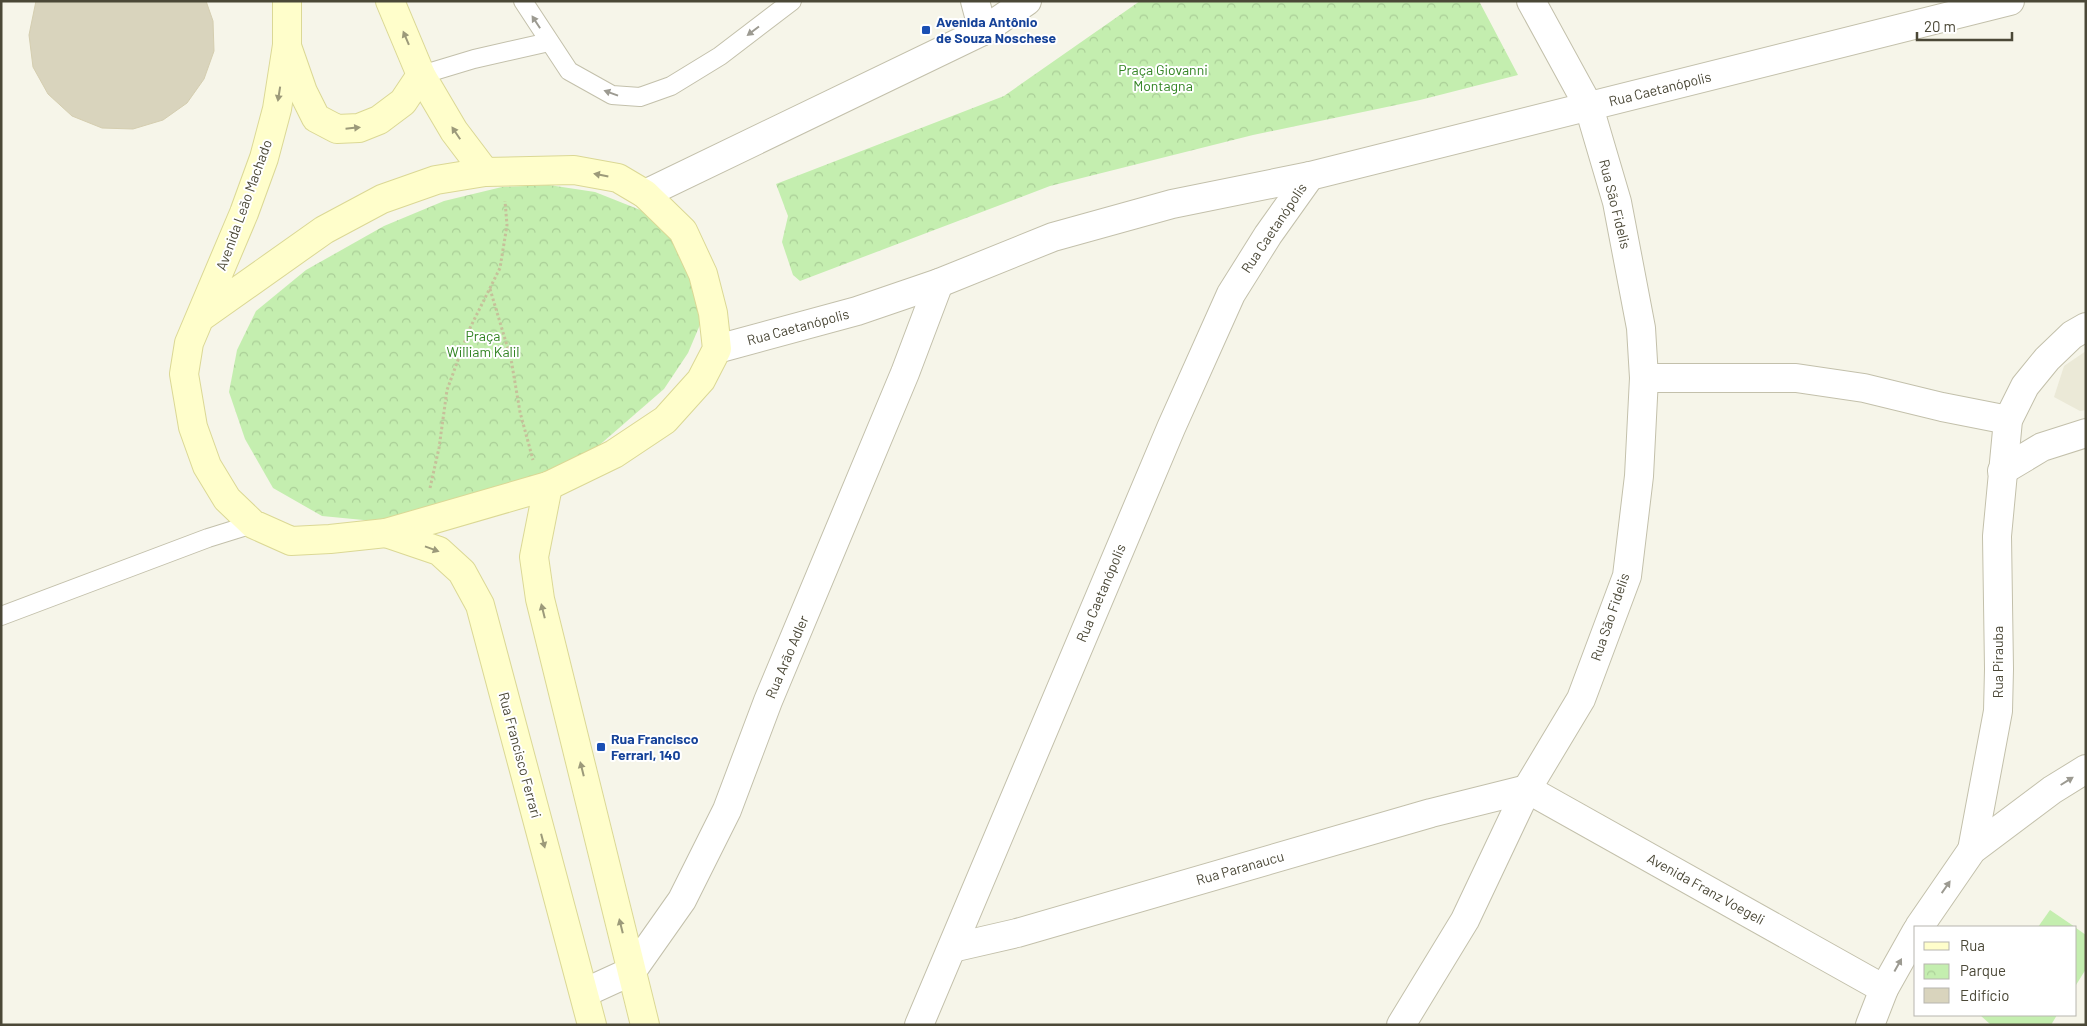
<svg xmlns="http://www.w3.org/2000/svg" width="2087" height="1026" font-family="Barlow,sans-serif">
  <defs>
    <pattern id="park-crowns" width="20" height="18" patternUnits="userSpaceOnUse" patternTransform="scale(1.25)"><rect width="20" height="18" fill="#c4eeaf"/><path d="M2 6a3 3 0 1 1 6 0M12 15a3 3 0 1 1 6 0" fill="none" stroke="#aace97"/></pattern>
  </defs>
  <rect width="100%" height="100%" fill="#f6f5e9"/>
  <path fill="#ebe9d7" d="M2086 351V410L2080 411 2054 397 2064 366Z"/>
  <g fill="#c4eeaf">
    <path d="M2050 910 2075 927H2038Z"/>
    <path d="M2076 928 2086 935V969L2076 985Z"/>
    <path d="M1980 1015H2057L2051 1025H1991Z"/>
  </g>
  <g fill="url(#park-crowns)">
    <path d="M1140 1H1479L1518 75 1420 100 1253 135 1050 186 800 281 793 275 782 242 788 216 776 184 1004 96Z"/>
    <path d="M549 185 595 192 648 213 684 250 702 320 688 353 664 389 596 448 544 479 384 522 322 516 273 488 245 439 229 392 237 350 256 311 306 270 384 226 444 201 502 187Z"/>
  </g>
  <path fill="#d9d4bd" stroke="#d5ceb0" d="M36 1H206L213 21 214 51 204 79 187 103 163 120 133 129 102 128 72 116 48 94 33 67 29 35Z"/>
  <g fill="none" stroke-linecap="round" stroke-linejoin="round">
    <g stroke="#c3c0ab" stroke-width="20">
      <g id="service">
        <path d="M523 1 569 71 612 95 640 97 671 86 720 56 792 1"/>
        <path d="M421 75 474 59 549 42"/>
        <path d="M1 616 208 538 253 524"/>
      </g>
    </g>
    <g stroke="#c3c0ab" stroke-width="30">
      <g id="minor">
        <path d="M975 1 983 31"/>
        <path d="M717 349 857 311 939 283 1053 237 1172 204 1310 176 2010 1"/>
        <path d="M1644 378H1796L1864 388 1942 407 2008 420"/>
        <path d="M2002 471 2042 447 2086 433"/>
        <path d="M1972 850 1998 711 1999 669 1997 536 2008 420 2025 386 2047 359 2072 335 2086 327"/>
        <path d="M1919 927 1972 850 2052 790 2086 769"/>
        <path d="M952 948 1017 933 1431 813 1527 789 1884 989"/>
        <path d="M584 993 632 971 682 900 727 810 768 701 905 373 939 283"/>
        <path d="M919 1025 1171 428 1231 294 1268 235 1310 176"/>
        <path d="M1401 1025 1465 920 1527 789 1581 699 1627 576 1639 476 1644 378 1641 328 1617 202 1589 107 1531 1"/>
        <path d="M1870 1025 1884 989 1916 932"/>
      </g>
    </g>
    <g stroke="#c3c0ab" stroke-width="30">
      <path id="tertiary" d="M645 194 983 31 1027 1"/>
    </g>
    <g stroke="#dbd895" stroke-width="30">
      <g id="secondary">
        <path d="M390 1 421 75 454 131 485 172"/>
        <path d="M288 49 303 92 316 118 337 129 359 128 379 120 403 102 421 75"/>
        <path d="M201 317 324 230 382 199 436 180 485 172 574 170 618 178 645 194 683 231 703 274 713 313 717 349 701 380 665 420 614 454 548 486 386 533 330 539 291 541 253 524 227 499 207 466 193 427 184 374 189 343 244 213 264 158 277 109 287 45V1"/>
        <path d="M548 486 534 557 540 599 645 1025"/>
        <path d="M386 533 439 551 462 572 480 605 592 1025"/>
      </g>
    </g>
    <g stroke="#c6c09a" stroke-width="3" stroke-dasharray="2.5 2.5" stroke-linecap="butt">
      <path d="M490 289 511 359 520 412 533 460"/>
      <path d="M430 488 439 448 447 390 469 330 500 268 507 225 505 201"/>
    </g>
    <use href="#service" stroke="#fff" stroke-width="18"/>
    <use href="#minor" stroke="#fff" stroke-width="28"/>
    <use href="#tertiary" stroke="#fff" stroke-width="28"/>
    <use href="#secondary" stroke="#fffecb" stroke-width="28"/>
  </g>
  <defs><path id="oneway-solid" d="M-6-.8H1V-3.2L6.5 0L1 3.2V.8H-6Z" transform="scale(1.25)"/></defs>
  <g fill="#9c9a91">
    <use href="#oneway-solid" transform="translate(536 22) rotate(-123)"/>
    <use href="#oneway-solid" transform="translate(753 31) rotate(143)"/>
    <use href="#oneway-solid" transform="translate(611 93) rotate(-160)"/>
    <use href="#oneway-solid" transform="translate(2067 781) rotate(-32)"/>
    <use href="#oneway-solid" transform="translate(1946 887) rotate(-55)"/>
    <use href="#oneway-solid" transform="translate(1898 965) rotate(-61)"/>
  </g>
  <g fill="#9c9a7a">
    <use href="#oneway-solid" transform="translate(406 38) rotate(-113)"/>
    <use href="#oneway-solid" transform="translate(279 94) rotate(99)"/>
    <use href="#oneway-solid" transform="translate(353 128) rotate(-6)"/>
    <use href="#oneway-solid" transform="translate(456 133) rotate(-124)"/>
    <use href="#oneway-solid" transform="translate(601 175) rotate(-169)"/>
    <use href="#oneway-solid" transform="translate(432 549) rotate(20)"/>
    <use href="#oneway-solid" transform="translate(543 611) rotate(-104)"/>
    <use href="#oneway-solid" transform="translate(582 769) rotate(-104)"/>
    <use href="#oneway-solid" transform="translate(543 841) rotate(75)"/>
    <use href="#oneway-solid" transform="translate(621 926) rotate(-104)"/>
  </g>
  <g fill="#1a4fb4" stroke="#fff" stroke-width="2">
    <rect x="921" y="25" width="10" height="10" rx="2.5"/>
    <rect x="596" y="742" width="10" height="10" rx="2.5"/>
  </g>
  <g text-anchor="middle" stroke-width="4" stroke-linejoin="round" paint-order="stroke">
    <g font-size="14" font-weight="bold" fill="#164399" stroke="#fff" text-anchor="start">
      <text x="936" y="27">Avenida Antônio<tspan x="936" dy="16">de Souza Noschese</tspan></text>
      <text x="611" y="744">Rua Francisco<tspan x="611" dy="16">Ferrari, 140</tspan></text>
    </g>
    <g font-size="14" fill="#328423" stroke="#fff">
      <text x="1163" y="75">Praça Giovanni<tspan x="1163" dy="16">Montagna</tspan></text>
      <text x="483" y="341">Praça<tspan x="483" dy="16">William Kalil</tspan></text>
    </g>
    <g font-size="14" fill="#4b4837" stroke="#fff">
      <text transform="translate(1660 89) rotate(-14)" y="5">Rua Caetanópolis</text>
      <text transform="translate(1615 204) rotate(76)" y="5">Rua São Fidelis</text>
      <text transform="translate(244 205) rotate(-70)" y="5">Avenida Leão Machado</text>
      <text transform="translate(1274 228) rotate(-56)" y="5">Rua Caetanópolis</text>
      <text transform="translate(798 327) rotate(-15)" y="5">Rua Caetanópolis</text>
      <text transform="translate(1101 593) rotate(-67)" y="5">Rua Caetanópolis</text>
      <text transform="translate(1610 617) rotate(-71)" y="5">Rua São Fidelis</text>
      <text transform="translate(787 657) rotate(-67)" y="5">Rua Arão Adler</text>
      <text transform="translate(1998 662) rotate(-90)" y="5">Rua Pirauba</text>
      <text transform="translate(520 755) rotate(75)" y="5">Rua Francisco Ferrari</text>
      <text transform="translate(1240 868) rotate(-16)" y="5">Rua Paranaucu</text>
      <text transform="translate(1706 889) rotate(29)" y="5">Avenida Franz Voegeli</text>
    </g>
  </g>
  <rect width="2087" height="1026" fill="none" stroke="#4b4837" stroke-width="5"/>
  <rect x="1914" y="926" width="162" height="90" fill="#ffffff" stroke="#b7b6af"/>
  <rect x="1924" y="942" width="25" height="8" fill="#fffecb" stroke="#b7b6af"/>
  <text x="1960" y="951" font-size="15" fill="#4b4837">Rua</text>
  <rect x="1924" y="964" width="25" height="15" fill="url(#park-crowns)" stroke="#b7b6af"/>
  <text x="1960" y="976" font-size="15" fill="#4b4837">Parque</text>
  <rect x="1924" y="988" width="25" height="15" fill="#d9d4bd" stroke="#b7b6af"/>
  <text x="1960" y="1001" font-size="15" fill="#4b4837">Edifício</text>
  <path d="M1917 32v8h95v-8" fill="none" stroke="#4b4837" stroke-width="2.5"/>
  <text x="1924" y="32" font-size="15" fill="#4b4837" stroke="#ffffff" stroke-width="4" paint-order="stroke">20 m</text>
</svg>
